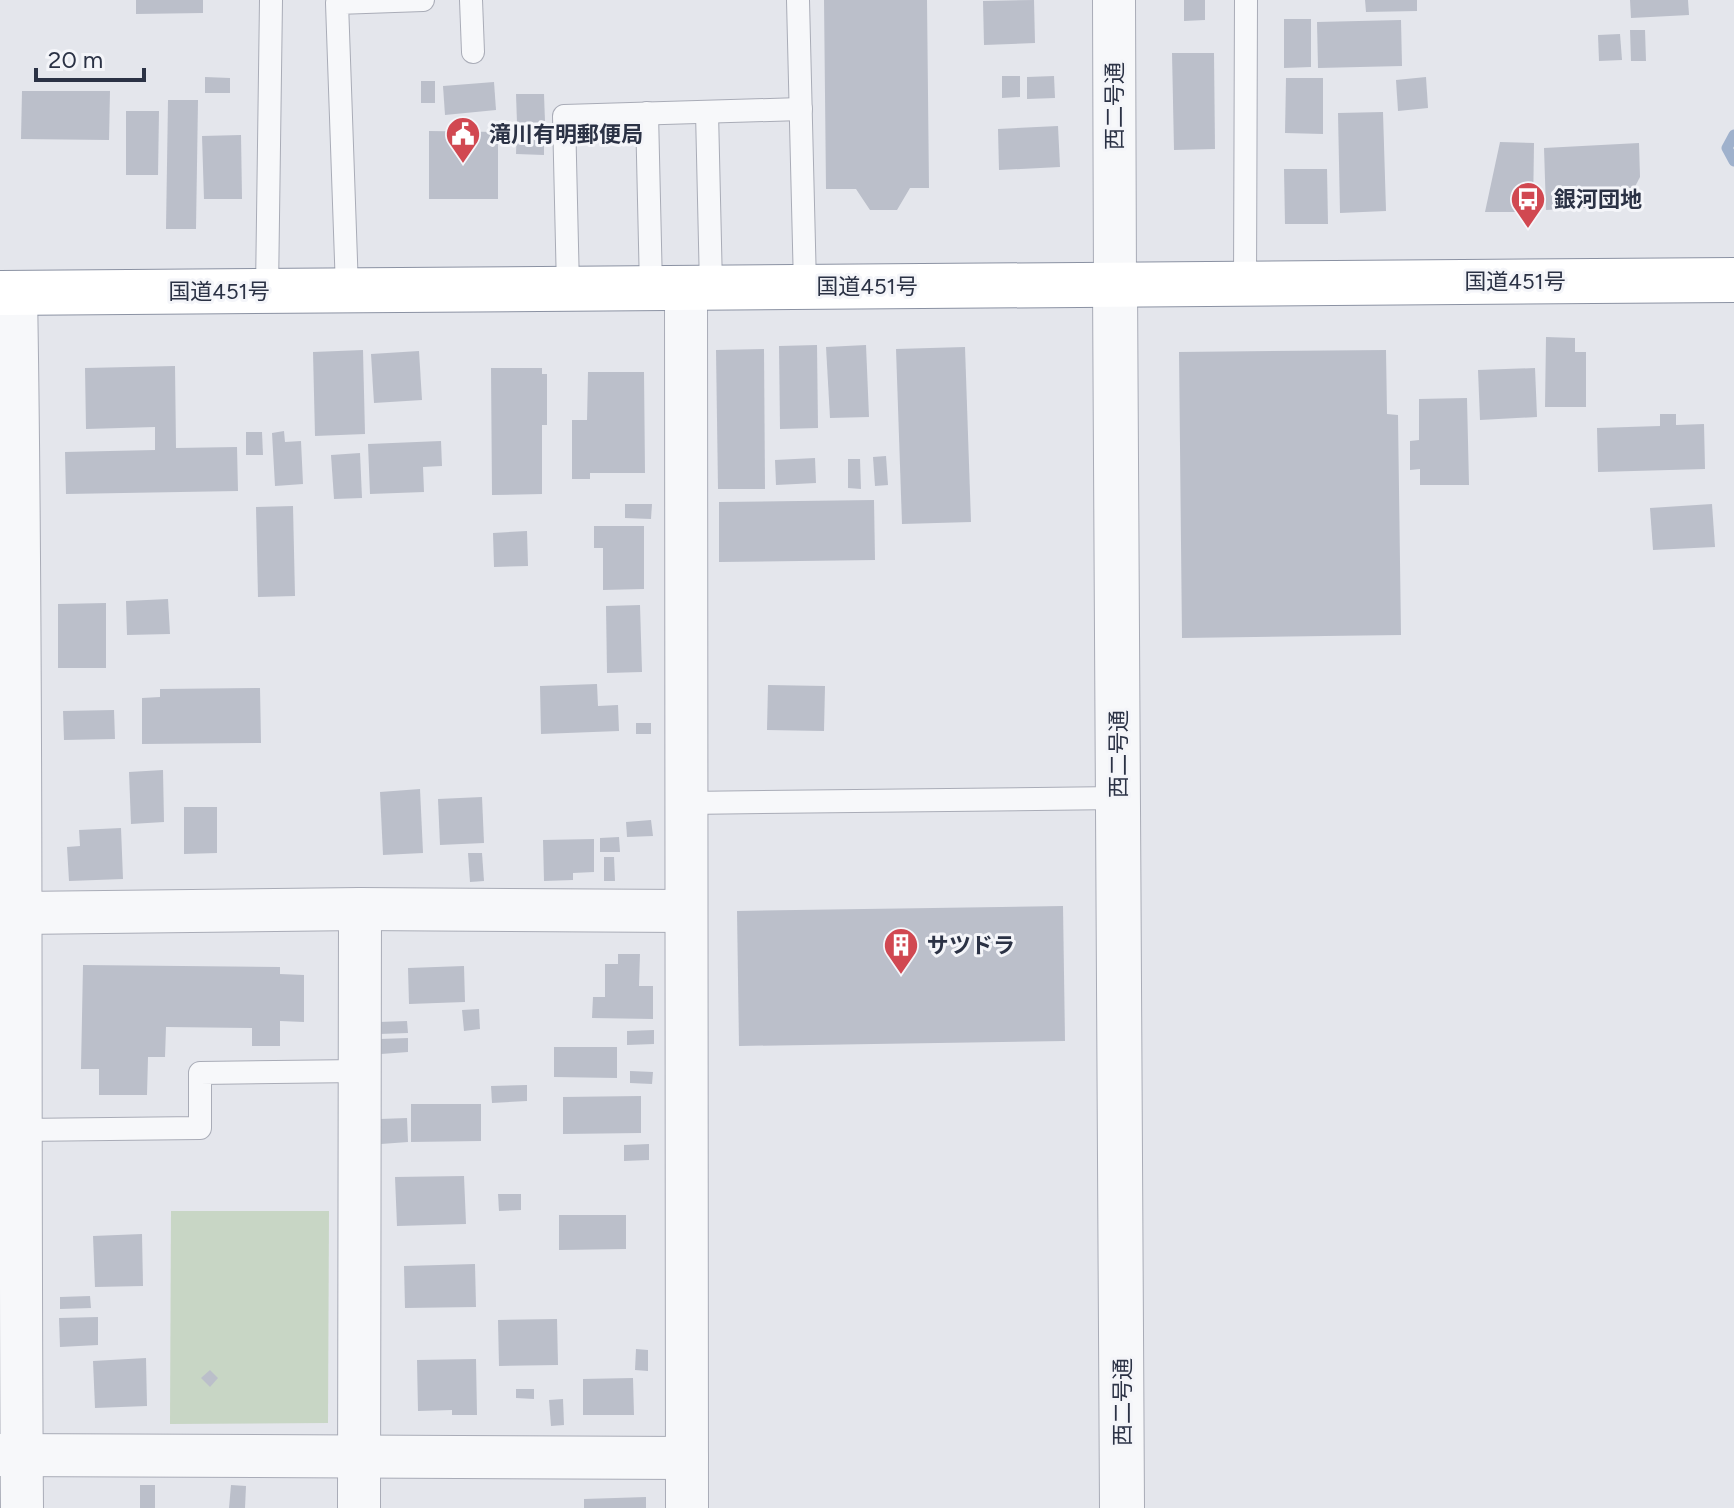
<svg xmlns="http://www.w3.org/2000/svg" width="1734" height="1508" font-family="Figtree,'Noto Sans JP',sans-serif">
  <rect width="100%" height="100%" fill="#e4e6ec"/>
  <path fill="#c8d6c5" d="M171 1211H329L328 1423 170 1424Z"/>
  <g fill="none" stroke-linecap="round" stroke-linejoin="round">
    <path stroke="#9fb1cc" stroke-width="11" d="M1734 135 1727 148 1734 161"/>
  </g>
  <g fill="#bbbfca">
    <path d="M136 0H203V13L136 14Z"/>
    <path d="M824 0H927L929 188H910L897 210H870L856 189H826Z"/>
    <path d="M1034 0 1035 43 984 45 983 1Z"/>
    <path d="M1184 0H1205V20L1184 21Z"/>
    <path d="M1365 0H1417V11L1366 12Z"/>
    <path d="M1630 0H1688L1689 15 1631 18Z"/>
    <path d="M1284 19H1311V67L1284 68Z"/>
    <path d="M1401 20 1402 66 1318 68 1317 22Z"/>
    <path d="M1630 30H1645L1646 61H1631Z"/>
    <path d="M1620 34 1622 60 1599 61 1598 35Z"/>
    <path d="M1172 53H1214L1215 149 1174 150Z"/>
    <path d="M1002 76H1020V97L1002 98Z"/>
    <path d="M1054 76 1055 98 1027 99V77Z"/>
    <path d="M205 77 230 78V93H205Z"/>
    <path d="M1426 77 1428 108 1398 111 1396 80Z"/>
    <path d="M1286 78H1323V134L1285 133Z"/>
    <rect x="421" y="81" width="14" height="22"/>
    <path d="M494 82 496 110 445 115 443 86Z"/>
    <path d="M22 91H110L109 140 21 139Z"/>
    <path d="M516 94H544L545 122 517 123Z"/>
    <path d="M168 100H198L196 229H166Z"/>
    <path d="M126 111H159L158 175H126Z"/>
    <path d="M1383 112 1386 211 1340 213 1338 113Z"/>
    <path d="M1058 126 1060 167 999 170 998 129Z"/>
    <path d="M517 128H544V155L516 154Z"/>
    <path d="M429 131 498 132V199H429Z"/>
    <path d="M241 135 242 199H204L202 136Z"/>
    <path d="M1500 142 1534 143 1533 212H1485Z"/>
    <path d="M1639 143 1640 177 1625 206 1546 210 1544 148Z"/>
    <path d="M1284 169H1327L1328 224H1285Z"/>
    <path d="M1546 337 1575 338V352H1586V407H1545Z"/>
    <path d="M817 345 818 428 780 429 779 346Z"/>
    <path d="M866 345 869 417 830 418 826 347Z"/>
    <path d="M965 347 971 522 902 524 896 349Z"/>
    <path d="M764 349 765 489H718L716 350Z"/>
    <path d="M363 350 365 434 315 436 313 352Z"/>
    <path d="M1386 350 1387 414 1398 415 1401 635 1182 638 1179 352Z"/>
    <path d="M419 351 422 400 374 403 371 354Z"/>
    <path d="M175 366 176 448 237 447 238 491 66 494 65 452 155 450V427L86 429 85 368Z"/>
    <path d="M491 368H542V374H547V425H542V494L492 495Z"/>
    <path d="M1535 368 1537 417 1480 420 1478 370Z"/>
    <path d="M588 372H644L645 473H590V479H572V420H587Z"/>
    <path d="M1467 398 1469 485H1420V469L1410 470V441L1419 440V399Z"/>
    <path d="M1660 414H1676V425L1704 424 1705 469 1598 472 1597 428 1660 426Z"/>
    <path d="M284 431 285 442 301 441 303 484 275 486 272 433Z"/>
    <path d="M246 432H262L263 455H246Z"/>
    <path d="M441 441 442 466 423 467 424 492 370 494 368 444Z"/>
    <path d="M360 453 362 498 334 499 331 455Z"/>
    <path d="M886 456 888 485 875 486 873 457Z"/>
    <path d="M815 458 816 483 776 485 775 460Z"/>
    <path d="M848 459H860L861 489 848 488Z"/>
    <path d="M874 500 875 560 719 562V502Z"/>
    <path d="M625 504H652L651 519 625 518Z"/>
    <path d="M1712 504 1715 547 1653 550 1650 508Z"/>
    <path d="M293 506 295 596 258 597 256 507Z"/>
    <path d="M594 526H644V589L603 590V548H594Z"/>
    <path d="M527 531 528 566 494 567 493 533Z"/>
    <path d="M168 599 170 634 127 635 126 601Z"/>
    <path d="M106 603V668H58V604Z"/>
    <path d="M640 605 642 672 607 673 606 606Z"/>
    <path d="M597 684 598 706 618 705 619 731 541 734 540 686Z"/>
    <path d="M768 685 825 686 824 731 767 730Z"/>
    <path d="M260 688 261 743 142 744V698L160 697V689Z"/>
    <path d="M114 710 115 739 64 740 63 711Z"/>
    <rect x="636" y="723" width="15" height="11"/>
    <path d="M163 770 164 822 131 824 129 772Z"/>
    <path d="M420 789 423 853 383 855 380 792Z"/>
    <path d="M482 797 484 843 440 845 438 799Z"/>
    <path d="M184 807H217V853L184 854Z"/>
    <path d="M651 820 653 836 627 837 626 822Z"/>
    <path d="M121 828 123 879 69 881 67 847 80 846 79 830Z"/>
    <path d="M619 837 620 852H600V838Z"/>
    <path d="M594 839V872L573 873V880L544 881 543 840Z"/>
    <path d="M468 853H482L484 881 470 882Z"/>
    <path d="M604 857H614L615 881H604Z"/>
    <path d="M1063 906 1065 1041 739 1046 737 911Z"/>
    <path d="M618 954H640L639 986H653V1019L592 1018 593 997H605V964H618Z"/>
    <path d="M83 965 280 967V974L304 975V1022L280 1021V1046H252V1028L166 1027 165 1057H148L147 1095H99V1069H81Z"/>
    <path d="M464 966 465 1002 409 1004 408 968Z"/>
    <path d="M479 1009 480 1029 464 1031 462 1010Z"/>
    <path d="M407 1021 408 1033 379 1034V1022Z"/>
    <path d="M654 1030V1044L627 1045V1031Z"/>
    <path d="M408 1038V1052L381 1054 380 1039Z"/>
    <path d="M554 1047H617V1078L554 1077Z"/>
    <path d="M630 1071 653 1072 652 1084 630 1083Z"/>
    <path d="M527 1085V1101L492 1103 491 1086Z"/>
    <path d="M641 1096V1133L563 1134V1097Z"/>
    <path d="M411 1104H481V1141L411 1142Z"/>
    <path d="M407 1118 408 1142 381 1144 380 1119Z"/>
    <path d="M649 1144V1160L624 1161V1145Z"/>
    <path d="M464 1176 466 1224 397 1226 395 1177Z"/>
    <path d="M498 1194H521V1210L499 1211Z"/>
    <path d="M559 1215H626V1249L559 1250Z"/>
    <path d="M142 1234 143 1286 95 1287 93 1236Z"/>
    <path d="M475 1264 476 1307 405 1308 404 1266Z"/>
    <path d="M90 1296 91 1308 60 1309V1297Z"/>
    <path d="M98 1317V1345L60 1347 59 1318Z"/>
    <path d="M557 1319 558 1365 499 1366 498 1320Z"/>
    <path d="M636 1349 648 1350V1371L635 1370Z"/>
    <path d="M146 1358 147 1406 95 1408 93 1361Z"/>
    <path d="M476 1359 477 1415H452V1410L418 1411 417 1360Z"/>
    <path d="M210 1370 218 1378 210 1387 201 1378Z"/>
    <path d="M633 1378 634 1415H583V1379Z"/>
    <path d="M516 1389H534V1399L516 1398Z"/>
    <path d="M563 1399 564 1425 551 1426 549 1400Z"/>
    <rect x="140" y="1485" width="15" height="23"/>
    <path d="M231 1485 246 1486 245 1508H229Z"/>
    <path d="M646 1497V1508H584V1499Z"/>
  </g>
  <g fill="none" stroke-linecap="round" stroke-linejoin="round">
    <g stroke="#a9acb7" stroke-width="24">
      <g id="service">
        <path d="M471 0 473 52"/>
        <path d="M798 0 805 286"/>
        <path d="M707 112 711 287"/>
        <path d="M647 113 651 288"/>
        <path d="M1245 283 1246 0"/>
        <path d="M568 288 564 116 801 109"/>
        <path d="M347 289 337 3 423 0"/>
        <path d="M267 290 271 0"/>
        <path d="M686 803 1118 798"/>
        <path d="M20 1130 200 1128V1073L359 1071"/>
      </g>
    </g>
    <g stroke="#a9acb7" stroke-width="44">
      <g id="minor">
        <path d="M1114 0 1115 284"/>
        <path d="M686 287 687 1508"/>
        <path d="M16 292C23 697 19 1103 22 1508"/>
        <path d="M19 913 360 909 686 911"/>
        <path d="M0 1455 687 1458"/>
        <path d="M359 1508 360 909"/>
      </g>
    </g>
    <g stroke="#a9acb7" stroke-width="46">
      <path id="tertiary" d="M1115 284 1122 1508"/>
    </g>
    <g stroke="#8b92a3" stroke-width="46">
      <path id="trunk" d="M0 293 1734 280"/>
    </g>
    <use href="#service" stroke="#f7f8fa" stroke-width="22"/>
    <use href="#minor" stroke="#f7f8fa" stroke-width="42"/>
    <use href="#tertiary" stroke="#f7f8fa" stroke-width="44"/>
    <use href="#trunk" stroke="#fff" stroke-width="44"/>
  </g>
  <defs>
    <g id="civic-pin" transform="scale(1.8)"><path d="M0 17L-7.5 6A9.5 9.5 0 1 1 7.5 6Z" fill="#d14851" stroke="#f4f5f9"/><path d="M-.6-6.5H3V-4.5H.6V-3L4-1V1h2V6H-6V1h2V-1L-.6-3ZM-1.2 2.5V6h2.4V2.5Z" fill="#fff"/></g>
    <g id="bus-pin" transform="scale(1.8)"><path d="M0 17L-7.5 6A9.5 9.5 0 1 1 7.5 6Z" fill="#d14851" stroke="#f4f5f9"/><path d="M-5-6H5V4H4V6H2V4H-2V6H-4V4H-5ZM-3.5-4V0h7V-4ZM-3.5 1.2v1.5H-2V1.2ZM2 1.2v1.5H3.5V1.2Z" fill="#fff"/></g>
    <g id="building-pin" transform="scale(1.8)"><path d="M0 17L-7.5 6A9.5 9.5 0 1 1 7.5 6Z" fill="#d14851" stroke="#f4f5f9"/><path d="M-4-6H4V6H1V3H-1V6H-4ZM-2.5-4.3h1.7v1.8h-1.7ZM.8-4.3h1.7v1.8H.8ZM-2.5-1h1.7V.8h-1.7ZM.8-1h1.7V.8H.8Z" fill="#fff"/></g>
  </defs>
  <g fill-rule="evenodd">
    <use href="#civic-pin" x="463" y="134"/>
    <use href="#bus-pin" x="1528" y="199"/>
    <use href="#building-pin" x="901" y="945"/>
  </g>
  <g text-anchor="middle" stroke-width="6" stroke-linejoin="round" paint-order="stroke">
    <g font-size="22" fill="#2b3245" stroke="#f4f5f9">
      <text transform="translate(1114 106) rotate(-90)" y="8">西二号通</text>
      <text x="1515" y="289">国道451号</text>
      <text x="867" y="294">国道451号</text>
      <text x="219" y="299">国道451号</text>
      <text transform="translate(1118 754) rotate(-90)" y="8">西二号通</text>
      <text transform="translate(1122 1402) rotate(-90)" y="8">西二号通</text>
    </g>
    <g font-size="22" font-weight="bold" fill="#2b3245" stroke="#f4f5f9" text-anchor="start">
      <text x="489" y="142">滝川有明郵便局</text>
      <text x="1554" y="207">銀河団地</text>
      <text x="927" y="953">サツドラ</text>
    </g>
  </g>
  <path d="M36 68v12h108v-12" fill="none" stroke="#2b3245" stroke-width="4"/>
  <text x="48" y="68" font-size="24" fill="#2b3245" stroke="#f4f5f9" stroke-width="6" paint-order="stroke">20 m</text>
</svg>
